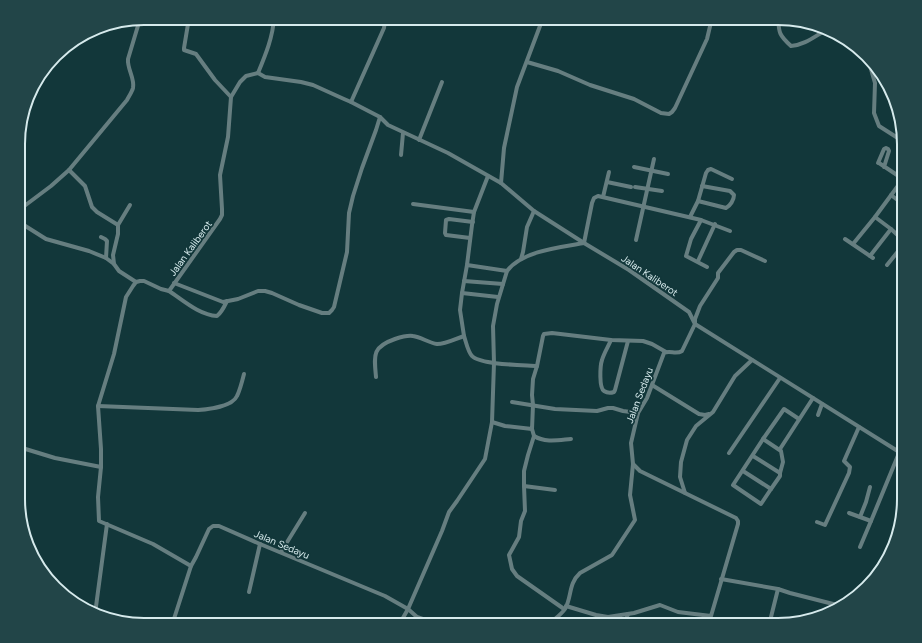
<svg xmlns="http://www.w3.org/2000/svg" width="922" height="643" font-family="Figtree,sans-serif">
  <rect width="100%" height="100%" fill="#12373a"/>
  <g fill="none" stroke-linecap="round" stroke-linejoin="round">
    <g stroke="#667e80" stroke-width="4">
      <path d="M189 18 184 48V50L196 54 215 80 231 97"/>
      <path d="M778 18C779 33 779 35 791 46 805 45 815 36 828 29"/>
      <path d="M868 59 875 83 874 113 879 126 904 142"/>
      <path d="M527 62 558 71 590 85 634 99 661 113 669 114 672 112 675 108 707 39 712 18"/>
      <path d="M258 73C265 56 273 37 274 18"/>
      <path d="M351 102 384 28 385 21 384 18"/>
      <path d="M419 140 442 82"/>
      <path d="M401 155 403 133"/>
      <path d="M634 167 668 174"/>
      <path d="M884 167 889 151 888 149 886 148 884 149 878 163H879L903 179 904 180"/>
      <path d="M69 170 85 186 92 207 97 212 118 225V234L113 255 114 264"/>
      <path d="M607 182 631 187"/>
      <path d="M501 183 504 148 517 87 543 18"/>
      <path d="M635 187 662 191"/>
      <path d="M891 195 904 205"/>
      <path d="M603 197 609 172"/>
      <path d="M698 201 726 208C730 206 734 200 734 195L730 191 702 186"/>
      <path d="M413 204 474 212"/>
      <path d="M19 210 51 186 69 170 127 100C129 96 132 92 133 88 135 78 127 69 128 59L140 19"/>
      <path d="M690 217 698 201 706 173 708 170 711 169 732 179"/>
      <path d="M875 217 891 229 904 241"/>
      <path d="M701 220 691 239 686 256 707 267"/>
      <path d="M19 222 46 239 89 251 106 258 114 264 119 271 136 282"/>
      <path d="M118 225 130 205"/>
      <path d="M101 237 105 239 107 241 106 258"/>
      <path d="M470 238 446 235 445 233 446 220 449 219 473 222"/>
      <path d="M845 239 873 258"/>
      <path d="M636 240 654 159"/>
      <path d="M853 244 875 217 903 179"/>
      <path d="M870 256 891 229"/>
      <path d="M521 259 523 252 527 227 534 211"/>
      <path d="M698 261 715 224"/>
      <path d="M467 265 507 271"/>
      <path d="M887 265 904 244"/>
      <path d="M464 281 503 284"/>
      <path d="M174 283 223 302 238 299 258 291H265L272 293 299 305 322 313H329L332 310 334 307 347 252 349 213 353 196 362 168 376 130 380 117"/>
      <path d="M169 291C183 300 199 315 217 316 222 312 224 307 227 301"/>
      <path d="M462 293 498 297"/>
      <path d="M464 336C466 342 468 352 472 356 480 365 525 365 537 366"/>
      <path d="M611 340C608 347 604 353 602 360 600 366 599 388 604 391 607 393 611 393 614 392L615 390 628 341"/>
      <path d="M376 377C374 355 372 347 395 339 401 337 407 335 413 336 421 337 429 343 437 344 446 344 455 339 464 336L460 310 462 293 467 265 472 225 474 212 488 176"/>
      <path d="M652 385 699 414 705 415 709 414"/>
      <path d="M512 402 555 409 597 411 608 408H613L623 411 638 413"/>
      <path d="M98 406 198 410C209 409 232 407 237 396 240 390 242 382 244 374"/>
      <path d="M818 415 822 404"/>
      <path d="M492 422 505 426 532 429 533 405 532 395 533 379 537 366 543 336 544 334 552 333 611 340 643 341 652 344 666 352"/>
      <path d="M532 429 534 436 528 455 524 471V486L525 511 521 521 519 537 509 555 512 569 517 576 564 609"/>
      <path d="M534 436C545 443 559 440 571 439"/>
      <path d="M19 447 55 458 101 467"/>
      <path d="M780 449 813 398"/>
      <path d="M729 453 780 378"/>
      <path d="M753 456 780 473 783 462 781 451 763 439 784 409 799 419"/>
      <path d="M743 471 771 489 761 504 733 485 763 439"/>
      <path d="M524 486 555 490"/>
      <path d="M771 489 780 476V473"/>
      <path d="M685 493 680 477 681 462 687 440 696 426 713 412 735 376 752 360"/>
      <path d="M849 513 871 521"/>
      <path d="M860 517 866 502 870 487"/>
      <path d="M817 522 825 525 849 473 850 467 844 461 859 427"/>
      <path d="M860 547 871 521 899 453"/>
      <path d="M281 552 305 513"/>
      <path d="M191 566 153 544 99 521 98 497 101 467V449L98 406 114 354 126 297 133 286 136 282 140 281H144L161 289 169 291 220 219 222 215V209L220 175 228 137 231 97 240 82 246 76 258 73 265 77 301 82 313 85 344 99 351 102 380 117 388 125 448 153 501 183 534 211 584 243 629 270 689 312 695 324 904 455"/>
      <path d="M721 579 778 589 790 593 841 606"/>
      <path d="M249 592 260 544"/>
      <path d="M566 606 596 615 608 617 634 613 660 605 678 612 711 616 738 524V521L736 518 640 471 633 464"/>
      <path d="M95 614 107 524"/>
      <path d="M172 625 191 566 196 557 209 529 213 526H219L260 544 385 596 408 609 417 617 434 623 441 625"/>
      <path d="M399 625 408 609 442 531 449 512 457 501 485 459 492 422 494 363 493 326 497 304 507 271C522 251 561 247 584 243L592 203 594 198 598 196 701 220 730 231"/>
      <path d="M548 625C553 620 561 615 565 609 572 597 568 584 580 573L612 555 635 520 630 495 633 464 631 443 638 413 647 398 664 353C670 350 676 355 682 351L695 324V319L700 306 718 278V273L734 252 737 250H741L765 261"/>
      <path d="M624 625 628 614"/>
      <path d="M769 625 778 589"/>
    </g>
  </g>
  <g text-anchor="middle" stroke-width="3.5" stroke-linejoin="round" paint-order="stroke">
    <g font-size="10" fill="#d6eaec" stroke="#12373a">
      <text transform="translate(190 248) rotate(-54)" y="4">Jalan Kaliberot</text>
      <text transform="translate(650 275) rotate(34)" y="4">Jalan Kaliberot</text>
      <text transform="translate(639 395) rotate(-69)" y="4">Jalan Sedayu</text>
      <text transform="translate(282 544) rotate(23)" y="4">Jalan Sedayu</text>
    </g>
  </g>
  <path d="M0 0H922V643H0ZM144 25H778A119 119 0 0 1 897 144V499A119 119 0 0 1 778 618H144A119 119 0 0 1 25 499V144A119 119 0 0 1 144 25Z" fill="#224548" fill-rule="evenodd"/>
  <path fill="none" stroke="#d6eaec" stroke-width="2" d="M144 25H778A119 119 0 0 1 897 144V499A119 119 0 0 1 778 618H144A119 119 0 0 1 25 499V144A119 119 0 0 1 144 25Z"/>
</svg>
